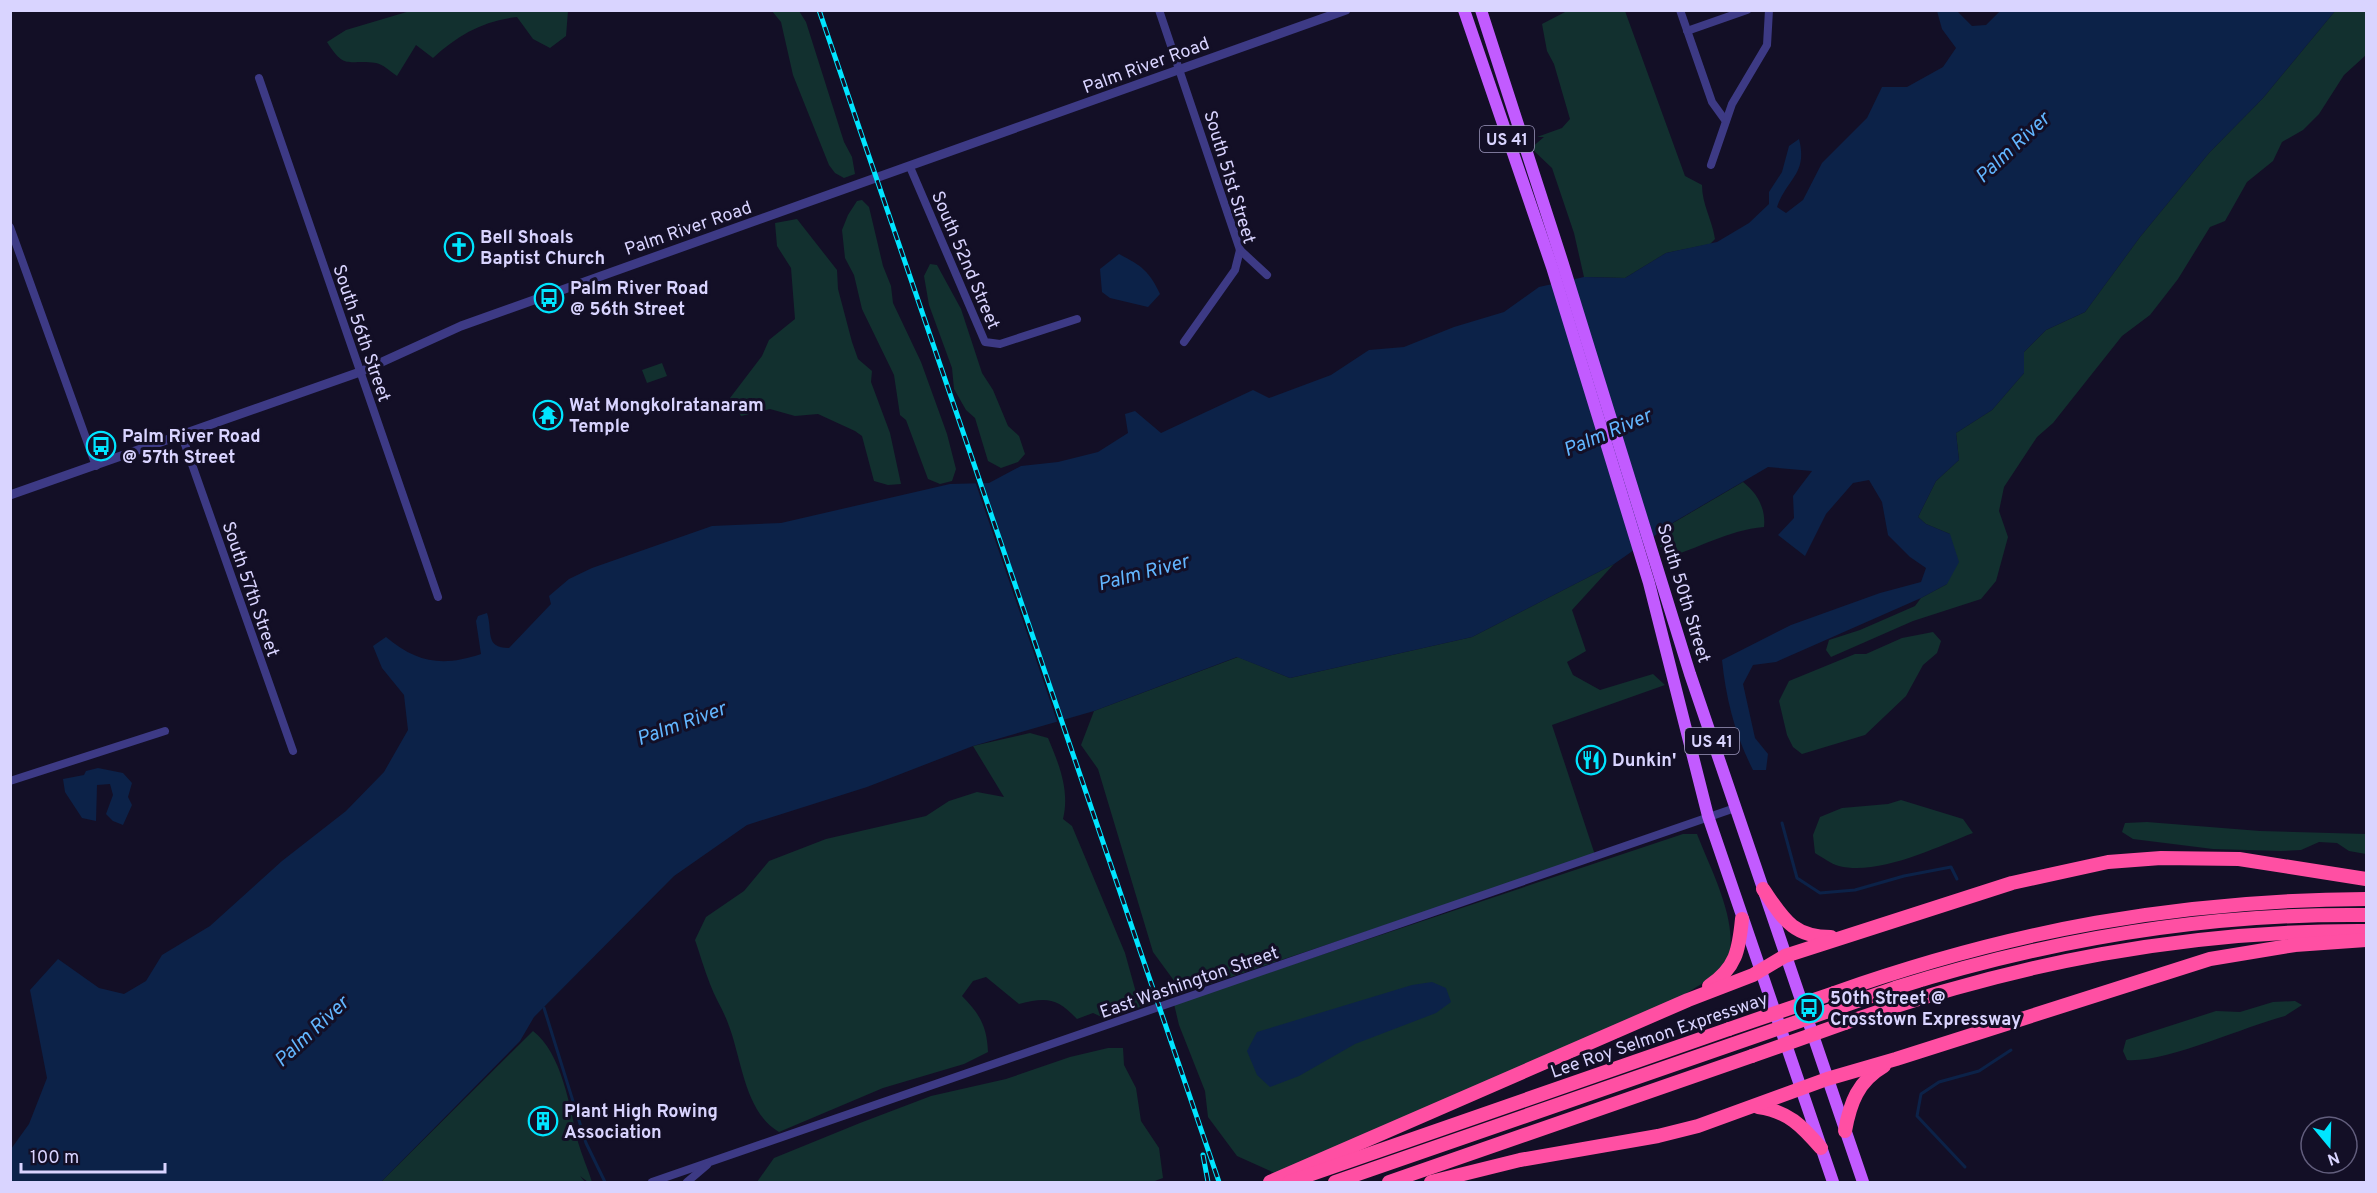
<svg xmlns="http://www.w3.org/2000/svg" width="2377" height="1193" font-family="Overpass,sans-serif">
  <rect width="100%" height="100%" fill="#130f26"/>
  <g fill="#12302f">
    <path d="M410 11V10L568 11 566 36 550 48 533 39 517 17C483 21 458 35 433 58L416 45 397 76C391 72 383 64 376 63 349 59 345 71 327 42L346 30Z"/>
    <path d="M772 11H799L806 22 844 142 852 157 855 174 844 178 835 173 829 165 793 75 781 22Z"/>
    <path d="M1567 11H1625L1685 176 1702 185C1702 205 1712 219 1715 239L1710 244 1666 253 1625 278 1584 277 1574 233 1552 168 1531 148 1544 137H1537L1562 128 1570 119 1554 64 1547 51 1542 24Z"/>
    <path d="M2335 11H2366V55L2344 75 2319 114 2303 130 2282 142 2273 161 2247 182 2225 221 2210 227 2178 279 2150 315 2122 336 2053 423 2037 437 2004 487 1999 511 2008 537 1996 581 1981 599 1913 621 1831 657 1826 650 1829 640 1860 630 1915 606 1921 598 1947 584 1950 534 1926 524 1918 517 1936 481 1959 460 1956 433 1992 410 2024 373V352L2046 330 2085 312 2140 237 2209 153 2263 98Z"/>
    <path d="M862 200 869 207 883 266 891 286 893 303 921 362 947 434 956 469 952 481 940 484 928 479 906 420 900 415 894 375 862 309 854 275 845 258 842 230 848 215 857 201Z"/>
    <path d="M797 219 837 270 838 289 852 342 858 359 872 371 871 382 890 433 901 484 888 485 874 481 862 436 855 431 818 414 795 416 770 409 741 416 730 398 762 356 769 340 795 319 791 268 777 246 775 223Z"/>
    <path d="M930 264 937 265 961 309 982 373 993 390 1008 426 1019 436 1025 454 1018 462 1001 468 988 461 975 418 966 410 954 389 952 368 929 305 924 276Z"/>
    <path d="M662 363 667 376 647 383 642 370Z"/>
    <path d="M1743 482C1757 493 1766 508 1764 527 1728 530 1698 549 1665 558L1669 549 1660 547 1668 526Z"/>
    <path d="M1614 564 1572 610 1586 651 1567 662 1573 675 1600 690 1653 674 1665 685 1552 725 1595 855 1183 993 1153 952 1098 769 1081 745 1094 711 1238 657 1290 678 1472 637Z"/>
    <path d="M1933 632 1941 641 1937 653 1923 665 1906 696 1865 735 1802 754 1793 747 1787 735 1779 701 1789 681 1855 654H1866L1902 638Z"/>
    <path d="M1030 733 1048 738C1059 764 1070 791 1063 819L1072 826 1125 953 1140 1007 1106 1019 1093 1013 1077 1019C1057 998 1047 997 1019 1004L986 977 973 981 962 996C980 1014 987 1027 988 1052L964 1064 883 1088 779 1132C745 1112 742 1061 729 1026 724 1011 715 998 710 984 704 969 700 954 695 940L706 917 744 891 769 861 826 839 926 816 949 801 977 792 1004 797 973 746Z"/>
    <path d="M1901 800 1963 819 1973 833C1937 847 1878 876 1839 866 1831 864 1822 857 1815 853L1813 835 1820 817 1842 808 1888 804Z"/>
    <path d="M2147 822 2260 831 2366 834V854L2349 851 2337 843 2319 842 2301 850 2281 851 2213 849 2133 839 2122 832 2125 823Z"/>
    <path d="M1683 834H1697C1709 866 1743 929 1726 962 1719 976 1684 994 1671 1003L1279 1175 1237 1156 1208 1117 1205 1091 1179 1025 1174 1004Z"/>
    <path d="M2295 1001 2302 1005 2285 1016C2243 1027 2166 1063 2127 1060L2123 1051 2126 1040 2216 1011 2240 1012 2273 1002Z"/>
    <path d="M533 1031C562 1053 570 1108 578 1142 582 1156 588 1169 592 1182H588L580 1176 585 1182H381Z"/>
    <path d="M1108 1048H1123L1124 1065 1136 1088 1141 1121 1159 1148 1163 1178 1152 1182H757L774 1158 860 1123 931 1096 1006 1079 1070 1057Z"/>
  </g>
  <g fill="#0c2248">
    <path d="M2001 10 2335 11 2263 98 2209 153 2140 237 2085 312 2046 330 2024 352V373L1992 410 1956 433 1959 460 1936 481 1918 517 1926 524 1950 534 1959 562 1947 584 1921 598 1776 662 1753 665 1743 684 1755 738 1768 754 1766 770H1753C1735 735 1726 699 1722 660L1791 625 1880 593 1921 582 1926 568 1910 557 1888 535 1882 502 1869 480 1853 483 1826 514 1805 556 1778 535 1794 518 1793 496 1812 471 1768 467 1674 522 1614 564 1472 637 1290 678 1237 657 1094 711 973 746 867 787 747 825 674 876 534 1017 520 1041 381 1182H11V1149L29 1124 47 1078 30 990 58 959 99 988 124 994 146 981 162 955 210 926 282 861 346 811 384 772 408 730 404 695 382 668 373 646 386 637C417 663 443 667 481 654L476 621 478 616 487 613C493 631 484 648 509 648L551 604 549 596 569 579 592 568 712 526 781 523 950 484 989 483 1021 466 1058 462 1098 452 1128 433 1125 414 1135 411 1161 433 1253 390 1269 398 1331 375 1369 350 1404 347 1454 327 1504 312 1539 287 1584 277 1625 278 1666 253 1717 242 1749 223 1769 204V192L1782 172 1789 146 1799 139C1808 174 1787 178 1777 207L1786 213 1803 200 1822 163 1867 118 1882 87H1907L1943 67 1956 48 1942 29 1937 11 1958 12 1972 26 1986 25Z"/>
    <path d="M1119 254C1142 266 1149 271 1160 294L1148 307 1110 298 1102 292 1100 269Z"/>
    <path d="M98 768 123 773 132 783 128 797 132 805 123 825 113 821 106 814 113 795 110 784 97 785 96 821 82 818 65 792 63 779 84 775 86 771Z"/>
    <path d="M1432 982 1446 988 1451 1002 1436 1013 1355 1044 1299 1076 1270 1087 1257 1075 1247 1051 1257 1032 1412 985Z"/>
  </g>
  <path fill="#130f26" d="M982 480 1064 722 1058 724 975 481Z"/>
  <g fill="none" stroke-linecap="round" stroke-linejoin="round">
    <g stroke="#0c2248" stroke-width="3">
      <path d="M1782 823 1797 878 1820 893 1855 890 1904 876 1951 867 1957 879"/>
      <path d="M544 1008 586 1143 605 1182"/>
      <path d="M1965 1167 1917 1116 1921 1094 1939 1082 1979 1071 2011 1050"/>
    </g>
    <g stroke="#3d3a85" stroke-width="8">
      <path d="M1159 10 1240 250 1235 270 1184 342"/>
      <path d="M1680 10 1712 102 1725 120"/>
      <path d="M1687 31 1747 10"/>
      <path d="M259 78 438 597"/>
      <path d="M1711 165 1732 104 1767 45 1769 10"/>
      <path d="M910 167 985 342 1000 344 1077 319"/>
      <path d="M10 227 96 466"/>
      <path d="M1240 250 1267 275"/>
      <path d="M182 436 293 751"/>
      <path d="M10 781 165 731"/>
      <path d="M652 1182 1735 808"/>
      <path d="M687 1182 707 1165"/>
    </g>
    <path stroke="#3d3a85" stroke-width="9" d="M10 495 360 372 461 326 1346 10"/>
    <g stroke="#c25bff" stroke-width="12">
      <path d="M1464 10 1552 267 1649 583 1708 816 1833 1182"/>
      <path d="M1481 10 1563 264 1690 674 1863 1182"/>
    </g>
    <g stroke="#ff4fa3" stroke-width="14">
      <path d="M1763 889C1783 918 1792 937 1831 937"/>
      <path d="M1709 986C1736 968 1739 950 1742 919"/>
      <path d="M1834 993C2013 930 2177 900 2366 899"/>
      <path d="M1845 1023C2016 963 2184 930 2366 931"/>
      <path d="M1758 1107C1788 1111 1802 1126 1821 1148"/>
      <path d="M1845 1131C1850 1103 1858 1081 1884 1066"/>
      <path d="M1270 1182 1688 1000 1753 975 1785 956 2012 883 2108 862 2161 858 2239 859 2366 879"/>
      <path d="M1289 1182 1729 1029"/>
      <path d="M1389 1182 1752 1056"/>
      <path d="M1431 1182 1520 1160 1658 1136 1698 1126 1827 1079 1896 1059 2210 959 2295 945 2366 940"/>
    </g>
    <g stroke="#00e5ff" stroke-width="5">
      <g id="rail">
        <path d="M819 10 1219 1182"/>
        <path d="M1203 1155 1208 1182"/>
      </g>
    </g>
    <use href="#rail" stroke="#130f26" stroke-width="3" stroke-dasharray="9" stroke-linecap="butt"/>
    <g stroke="#ff4fa3" stroke-width="14">
      <path d="M1729 1029 1834 993"/>
      <path d="M1752 1056 1845 1023"/>
      <path d="M1335 1182 1895 988C2048 940 2206 913 2366 915"/>
    </g>
  </g>
  <defs>
    <g id="church-ring" transform="scale(1.5)"><circle r="9.5" fill="#130f26" stroke="#00e5ff" stroke-width="1.5"/><path d="M-1.2-6h2.4v3.5h3.3v2.4h-3.3V6h-2.4V-.1h-3.3v-2.4h3.3Z" fill="#00e5ff"/></g>
    <g id="bus-ring" transform="scale(1.5)"><circle r="9.5" fill="#130f26" stroke="#00e5ff" stroke-width="1.5"/><path d="M-5-6H5V4H4V6H2V4H-2V6H-4V4H-5ZM-3.5-4V0h7V-4ZM-3.5 1.2v1.5H-2V1.2ZM2 1.2v1.5H3.5V1.2Z" fill="#00e5ff"/></g>
    <g id="temple-ring" transform="scale(1.5)"><circle r="9.5" fill="#130f26" stroke="#00e5ff" stroke-width="1.5"/><path d="M0-6L5-2H3V0L6.5 2.5H4V6H1.5V3h-3V6H-4V2.5H-6.5L-3 0V-2H-5Z" fill="#00e5ff"/></g>
    <g id="restaurant-ring" transform="scale(1.5)"><circle r="9.5" fill="#130f26" stroke="#00e5ff" stroke-width="1.5"/><path d="M-5-6h1v4h1v-4h1v4h1v-4h1v5L-1.5 .5V6h-2V.5L-5-1ZM5-6V6H3V1.5H1.5Q1.5-4 5-6Z" fill="#00e5ff"/></g>
    <g id="building-ring" transform="scale(1.5)"><circle r="9.5" fill="#130f26" stroke="#00e5ff" stroke-width="1.5"/><path d="M-4-6H4V6H1V3H-1V6H-4ZM-2.5-4.3h1.7v1.8h-1.7ZM.8-4.3h1.7v1.8H.8ZM-2.5-1h1.7V.8h-1.7ZM.8-1h1.7V.8H.8Z" fill="#00e5ff"/></g>
  </defs>
  <g fill-rule="evenodd">
    <use href="#church-ring" x="459" y="247"/>
    <use href="#bus-ring" x="549" y="298"/>
    <use href="#temple-ring" x="548" y="415"/>
    <use href="#bus-ring" x="101" y="446"/>
    <use href="#restaurant-ring" x="1591" y="760"/>
    <use href="#bus-ring" x="1809" y="1008"/>
    <use href="#building-ring" x="543" y="1121"/>
  </g>
  <g text-anchor="middle" stroke-width="6" stroke-linejoin="round" paint-order="stroke">
    <g fill="#130f26" stroke="#9e99be" stroke-width="1.5">
      <rect x="1480" y="126" width="54" height="26" rx="4.5"/>
      <rect x="1685" y="728" width="54" height="26" rx="4.5"/>
    </g>
    <g font-size="16" font-weight="bold" fill="#d9d4ff">
      <text x="1507" y="145">US 41</text>
      <text x="1712" y="747">US 41</text>
    </g>
    <g font-size="18" fill="#d9d4ff" stroke="#130f26">
      <text transform="translate(1146 65) rotate(-20)" y="6">Palm River Road</text>
      <text transform="translate(1230 177) rotate(73)" y="6">South 51st Street</text>
      <text transform="translate(688 228) rotate(-19)" y="6">Palm River Road</text>
      <text transform="translate(966 260) rotate(67)" y="6">South 52nd Street</text>
      <text transform="translate(362 333) rotate(71)" y="6">South 56th Street</text>
      <text transform="translate(251 589) rotate(71)" y="6">South 57th Street</text>
      <text transform="translate(1684 593) rotate(73)" y="6">South 50th Street</text>
      <text transform="translate(1189 982) rotate(-19)" y="6">East Washington Street</text>
      <text transform="translate(1659 1035) rotate(-19)" y="6">Lee Roy Selmon Expressway</text>
    </g>
    <g font-size="18" font-weight="bold" fill="#d9d4ff" stroke="#130f26" text-anchor="start">
      <text x="480" y="243">Bell Shoals<tspan x="480" dy="21">Baptist Church</tspan></text>
      <text x="570" y="294">Palm River Road<tspan x="570" dy="21">@ 56th Street</tspan></text>
      <text x="569" y="411">Wat Mongkolratanaram<tspan x="569" dy="21">Temple</tspan></text>
      <text x="122" y="442">Palm River Road<tspan x="122" dy="21">@ 57th Street</tspan></text>
      <text x="1612" y="766">Dunkin'</text>
      <text x="1830" y="1004">50th Street @<tspan x="1830" dy="21">Crosstown Expressway</tspan></text>
      <text x="564" y="1117">Plant High Rowing<tspan x="564" dy="21">Association</tspan></text>
    </g>
    <g font-size="20" font-style="italic" fill="#62b6ff" stroke="#130f26">
      <text transform="translate(2012 147) rotate(-43)" y="7">Palm River</text>
      <text transform="translate(1607 432) rotate(-23)" y="7">Palm River</text>
      <text transform="translate(1143 572) rotate(-15)" y="7">Palm River</text>
      <text transform="translate(681 723) rotate(-20)" y="7">Palm River</text>
      <text transform="translate(311 1031) rotate(-43)" y="7">Palm River</text>
    </g>
  </g>
  <rect width="2377" height="1193" fill="none" stroke="#d9d4ff" stroke-width="24"/>
  <g transform="translate(2329 1145) rotate(161)"><circle r="28" fill="#130f26" stroke="#625e7d" stroke-width="1.5"/>
  <path d="M0-4.5L10 22L0 15L-10 22Z" fill="#00e5ff"/>
  <text y="-9" font-size="16" font-weight="bold" text-anchor="middle" fill="#d9d4ff">N</text>
  </g>
  <path d="M21 1163v9h144v-9" fill="none" stroke="#d9d4ff" stroke-width="3"/>
  <text x="30" y="1163" font-size="18" fill="#d9d4ff" stroke="#130f26" stroke-width="4.5" paint-order="stroke">100 m</text>
</svg>
